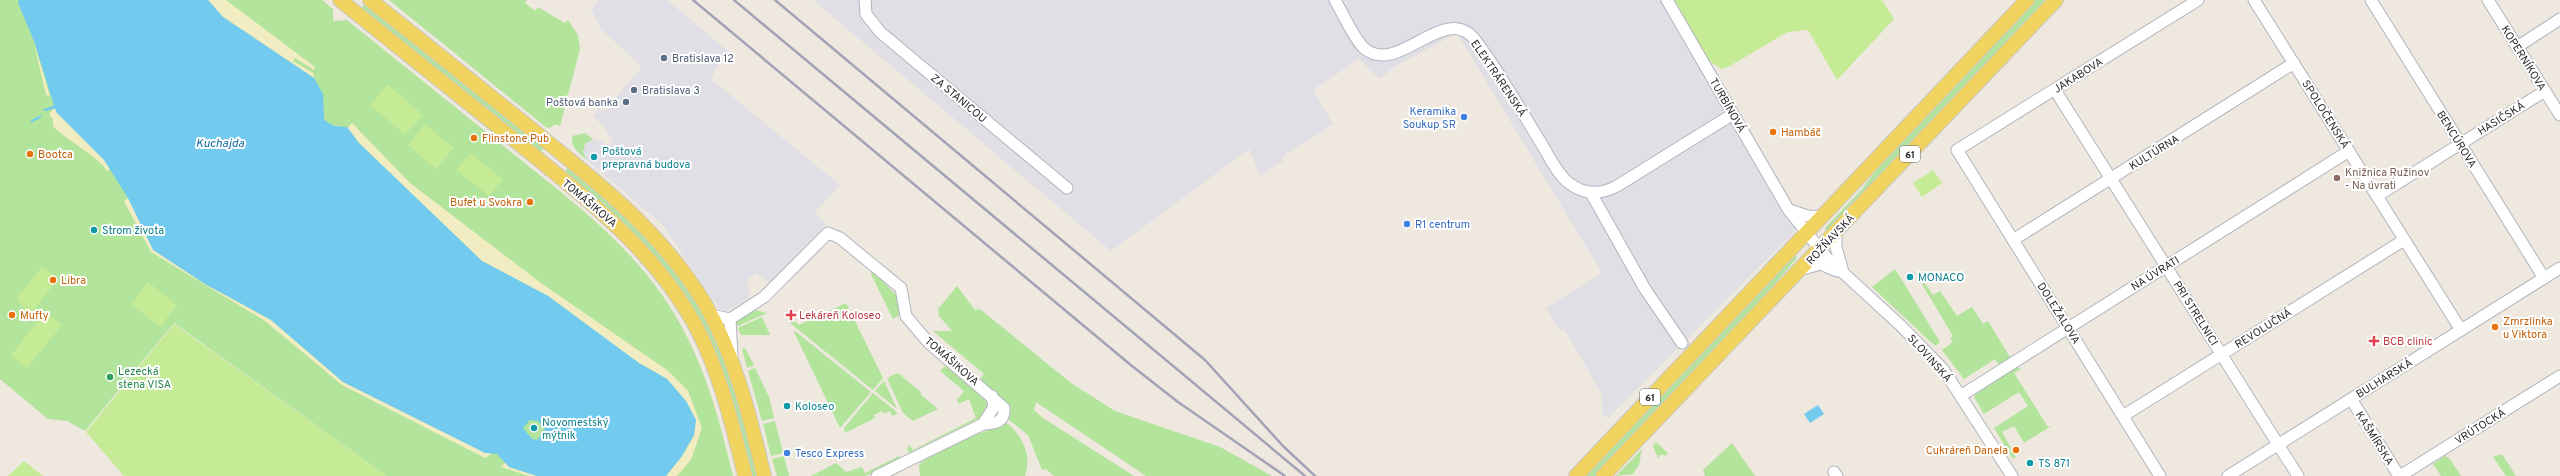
<svg xmlns="http://www.w3.org/2000/svg" width="2560" height="476" font-family="Overpass,sans-serif">
  <rect width="100%" height="100%" fill="#eee8df"/>
  <g fill="#e1dfe6">
    <path d="M599 0H667L729 52 716 68 711 79 840 185 814 213 827 224 770 282 755 273 747 280 750 293 747 299 727 311 719 309 664 226 587 160 582 153 585 144 593 139 602 141 608 147 613 142 603 125 593 117 599 109 603 112 642 67 601 29 591 9Z"/>
    <path d="M813 0H1674L1794 205 1808 212 1818 208 1608 418 1602 415V395L1587 368 1564 329 1560 331 1546 308 1602 273 1457 33 1394 67 1379 79 1359 59 1313 90 1333 124 1282 157 1283 161 1260 175 1249 149 1111 251Z"/>
  </g>
  <g fill="#b2e49b">
    <path d="M0 0H322L333 9V21L347 20C403 65 460 111 516 156 577 205 640 252 679 322 707 371 720 422 733 476H387L174 323 85 431 67 421 48 419 0 379Z"/>
    <path d="M389 0H527L525 3 535 11 538 7 565 23 568 20 578 35 580 49 560 126 554 124 552 127 547 128Z"/>
    <path d="M2035 0H2050L1828 233 1825 228 1862 189 1888 155Z"/>
    <path d="M365 3 544 147 543 150 538 152 361 9Z"/>
    <path d="M585 133 593 139 585 144 583 153 587 160C579 153 571 148 572 136Z"/>
    <path d="M568 167 633 220 691 291 728 360 760 476H753L740 424 700 327 565 172Z"/>
    <path d="M1794 254 1797 258 1728 338 1597 476H1583Z"/>
    <path d="M1895 269 1940 342 1935 346 1872 287Z"/>
    <path d="M872 270 898 297 900 315 893 319 871 274Z"/>
    <path d="M1924 282 1933 295 1940 291 1957 316 1972 307 1983 324 1988 321 2010 357 1999 365 1995 359 1964 379 1942 350 1953 342 1950 338 1953 336 1922 284Z"/>
    <path d="M957 286 975 310 980 309 1071 383 1115 411 1220 447 1272 476H1146L1036 402 1034 410 1043 418 1134 476H1054L1046 469 1042 470 1028 435 1009 420 1011 406 987 390 980 379 984 374 933 331H952L939 316 938 309Z"/>
    <path d="M846 303 883 378 873 390 790 323 794 321 799 325Z"/>
    <path d="M755 310 767 313 738 326 735 322Z"/>
    <path d="M762 317 770 335H741L738 328Z"/>
    <path d="M795 331 871 392 840 428 794 332Z"/>
    <path d="M745 348 754 365 747 368 742 349Z"/>
    <path d="M945 366 984 396 988 407 980 418 909 453 907 449 909 445 913 450 976 418 969 399 959 404 957 400 964 391 940 371Z"/>
    <path d="M2017 367 2021 369 2014 373 2048 427 2053 425 2024 443 2014 426 2002 432 2016 457 2013 459 1994 428 2028 406 2019 392 1984 414 1974 397 1976 394Z"/>
    <path d="M755 368 769 397 774 418 762 421 748 371Z"/>
    <path d="M898 373 922 393 920 394 938 409 913 421 903 413 887 378Z"/>
    <path d="M884 381 897 409 875 391Z"/>
    <path d="M873 393 898 413 892 416 890 411 884 414 882 411 874 415 875 418 845 433 844 428Z"/>
    <path d="M775 421 783 453 771 456 763 424Z"/>
    <path d="M1007 423C1023 437 1032 455 1025 476H920L919 466C923 453 991 429 1007 423Z"/>
    <path d="M1656 442 1668 453 1665 456 1662 454 1658 458 1653 446Z"/>
    <path d="M1732 443 1755 476H1705L1703 470Z"/>
    <path d="M1642 449 1639 465 1633 474 1616 476Z"/>
    <path d="M2502 454 2516 476H2506L2493 457Z"/>
    <path d="M784 456 789 476H777L772 459Z"/>
    <path d="M899 456 900 459 866 476H811L836 463 846 472 862 467 865 473Z"/>
    <path d="M2445 456 2450 459 2461 476H2441L2433 464Z"/>
  </g>
  <g fill="#f2ecc2">
    <path d="M208 0H226L315 67 314 70 295 58 293 61 313 73 314 78 223 17Z"/>
    <path d="M33 39 50 96 46 95Z"/>
    <path d="M55 108 104 160 110 169 107 171C99 157 66 140 53 126V119L49 114Z"/>
    <path d="M352 123 410 183 541 283 667 370 688 391 702 428 691 460 677 476H666L682 456 694 436 696 420 686 401 667 379 639 363 548 296 482 261 359 143 348 128Z"/>
    <path d="M128 198 154 250 205 284 271 320 343 382 491 454 485 458 342 385 265 321 151 252 124 201Z"/>
    <path d="M506 462 509 467 537 476H529L501 467Z"/>
  </g>
  <g fill="#c5eb97">
    <path d="M1674 0H1882L1894 19 1837 80 1808 30 1788 32 1781 36 1728 67 1722 69 1709 61Z"/>
    <path d="M388 84 423 115 405 135 370 105Z"/>
    <path d="M425 124 454 148 436 169 408 145Z"/>
    <path d="M470 153 503 179 489 196 456 170Z"/>
    <path d="M1933 170 1942 183 1922 197 1913 183Z"/>
    <path d="M42 267 58 279 28 317 17 298Z"/>
    <path d="M148 282 177 305 160 327 131 304Z"/>
    <path d="M45 312 62 325 27 368 11 355Z"/>
    <path d="M174 324 387 476H124L86 432Z"/>
    <path d="M24 461 43 476H8Z"/>
  </g>
  <g fill="#72caef" fill-rule="evenodd">
    <path d="M19 0H208L223 17 314 78 323 94 324 120 334 126 347 127 359 143 482 261 548 296 639 363 667 379 686 401 696 420 694 435 682 456 666 476H537L509 467 497 454 485 453 343 382 271 320 205 284 153 250 128 198 104 160 56 112 34 41 18 3ZM530 420 538 421 545 430 537 440 532 439 523 428Z"/>
    <path d="M1818 405 1824 414 1810 423 1804 414Z"/>
  </g>
  <g fill="none" stroke-linecap="round" stroke-linejoin="round">
    <g stroke="#72caef" stroke-width="2.5">
      <path d="M45 110 54 107"/>
      <path d="M32 121 40 117"/>
    </g>
    <g stroke="#b2b4bf" stroke-width="13">
      <g id="minor">
        <path d="M865 0 866 14 880 32 1067 188"/>
        <path d="M1335 0C1342 12 1355 41 1365 49 1400 76 1445 0 1476 41 1500 73 1520 109 1541 143 1549 156 1557 174 1569 183 1584 195 1600 195 1617 186L1733 114"/>
        <path d="M1667 0 1788 209 1826 257 1900 325 1943 369 2012 476"/>
        <path d="M2254 0 2461 330"/>
        <path d="M2371 0 2544 278"/>
        <path d="M2488 0 2560 115"/>
        <path d="M2517 47 2560 19"/>
        <path d="M2055 90 2298 476"/>
        <path d="M1591 193 1645 289 1682 343"/>
        <path d="M2377 196 2545 91"/>
        <path d="M1789 210 1808 216 1822 217"/>
        <path d="M1836 232V247L1843 272"/>
        <path d="M2013 240 2294 63"/>
        <path d="M1800 270 1820 264 1837 271"/>
        <path d="M711 315 730 319 764 297 828 233 840 238 901 288 906 316 928 342 1004 408C1005 422 995 424 983 424"/>
        <path d="M730 319 732 356"/>
        <path d="M1962 395 2349 151"/>
        <path d="M2351 399 2399 476"/>
        <path d="M2123 416 2404 240"/>
        <path d="M1834 472 1837 476"/>
        <path d="M877 476 983 424 994 407 992 396"/>
        <path d="M2160 476 1957 150 2198 0"/>
        <path d="M2228 476 2560 268"/>
        <path d="M2400 476 2560 376"/>
      </g>
    </g>
    <g stroke="#c8c8c8" stroke-width="16">
      <g id="major">
        <path d="M340 0C401 49 461 97 522 146 587 199 652 248 694 323 720 371 732 424 745 476"/>
        <path d="M370 0C422 41 474 83 525 124 592 178 660 229 705 304 736 358 750 417 764 476"/>
        <path d="M1576 476 2027 0"/>
        <path d="M1603 476 2056 0"/>
      </g>
    </g>
    <use href="#minor" stroke="#fff" stroke-width="11"/>
    <use href="#major" stroke="#f1d360" stroke-width="14"/>
    <g stroke="#a1a3b6" stroke-width="2.5">
      <path d="M693 0 1132 366 1178 402 1285 476"/>
      <path d="M734 0 1305 476"/>
      <path d="M775 0 1205 360 1283 446 1315 476"/>
    </g>
  </g>
  <g fill="#5c6f8a" stroke="#fff" stroke-width="1.5">
    <circle cx="664" cy="58" r="4"/>
    <circle cx="634" cy="90" r="4"/>
    <circle cx="626" cy="102" r="4"/>
  </g>
  <g fill="#3f7fe0" stroke="#fff" stroke-width="1.5">
    <circle cx="1464" cy="117" r="4"/>
    <circle cx="1407" cy="224" r="4"/>
    <circle cx="787" cy="453" r="4"/>
  </g>
  <g fill="#e8710a" stroke="#fff" stroke-width="1.5">
    <circle cx="1773" cy="132" r="4"/>
    <circle cx="474" cy="138" r="4"/>
    <circle cx="30" cy="154" r="4"/>
    <circle cx="530" cy="202" r="4"/>
    <circle cx="53" cy="280" r="4"/>
    <circle cx="12" cy="315" r="4"/>
    <circle cx="2495" cy="327" r="4"/>
    <circle cx="2016" cy="450" r="4"/>
  </g>
  <g fill="#0f9aa8" stroke="#fff" stroke-width="1.5">
    <circle cx="594" cy="157" r="4"/>
    <circle cx="94" cy="230" r="4"/>
    <circle cx="1910" cy="277" r="4"/>
    <circle cx="787" cy="406" r="4"/>
    <circle cx="534" cy="428" r="4"/>
    <circle cx="2030" cy="463" r="4"/>
  </g>
  <circle fill="#8d6e63" stroke="#fff" stroke-width="1.5" cx="2337" cy="178" r="4"/>
  <g fill="#e0444e" stroke="#fff" stroke-width="1.5">
    <path d="M789 309h4v4h4v4h-4v4h-4v-4h-4v-4h4z"/>
    <path d="M2372 335h4v4h4v4h-4v4h-4v-4h-4v-4h4z"/>
  </g>
  <circle fill="#2e9e5b" stroke="#fff" stroke-width="1.5" cx="110" cy="377" r="4"/>
  <g text-anchor="middle" stroke-width="4" stroke-linejoin="round" paint-order="stroke">
    <g fill="#fff" stroke="#6b6b6b" stroke-width="1">
      <rect x="1900" y="146" width="20" height="16" rx="3"/>
      <rect x="1640" y="389" width="20" height="16" rx="3"/>
    </g>
    <g font-size="10" font-weight="bold" fill="#2c2c2c">
      <text x="1910" y="158">61</text>
      <text x="1650" y="401">61</text>
    </g>
    <g font-size="11" fill="#4e5e75" stroke="#fff" text-anchor="start">
      <text x="672" y="62">Bratislava 12</text>
      <text x="642" y="94">Bratislava 3</text>
      <text x="618" y="106" text-anchor="end">Poštová banka</text>
    </g>
    <g font-size="11" fill="#2c2c2c" stroke="#fff">
      <text transform="translate(2524 58) rotate(58)" y="4">KOPERNÍKOVA</text>
      <text transform="translate(2078 75) rotate(-32)" y="4">JAKABOVA</text>
      <text transform="translate(1499 78) rotate(56)" y="4">ELEKTRÁRENSKÁ</text>
      <text transform="translate(959 98) rotate(40)" y="4">ZA STANICOU</text>
      <text transform="translate(1728 105) rotate(60)" y="4">TURBÍNOVÁ</text>
      <text transform="translate(2326 114) rotate(58)" y="4">SPOLOČENSKÁ</text>
      <text transform="translate(2501 118) rotate(-32)" y="4">HASIČSKÁ</text>
      <text transform="translate(2457 139) rotate(58)" y="4">BENCÚROVA</text>
      <text transform="translate(2154 152) rotate(-32)" y="4">KULTÚRNA</text>
      <text transform="translate(590 203) rotate(40)" y="4">TOMÁŠIKOVA</text>
      <text transform="translate(1830 239) rotate(-47)" y="4">ROŽŇAVSKÁ</text>
      <text transform="translate(2155 273) rotate(-32)" y="4">NA ÚVRATI</text>
      <text transform="translate(2059 313) rotate(58)" y="4">DOLEŽALOVA</text>
      <text transform="translate(2196 313) rotate(58)" y="4">PRI STRELNICI</text>
      <text transform="translate(2263 328) rotate(-32)" y="4">REVOLUČNÁ</text>
      <text transform="translate(1930 358) rotate(48)" y="4">SLOVINSKÁ</text>
      <text transform="translate(952 361) rotate(41)" y="4">TOMÁŠIKOVA</text>
      <text transform="translate(2384 378) rotate(-32)" y="4">BULHARSKÁ</text>
      <text transform="translate(2480 426) rotate(-32)" y="4">VRÚTOCKÁ</text>
      <text transform="translate(2375 438) rotate(58)" y="4">KAŠMÍRSKA</text>
    </g>
    <g font-size="11" fill="#366cbe" stroke="#fff" text-anchor="start">
      <text x="1456" y="115" text-anchor="end">Keramika<tspan x="1456" dy="13">Soukup SR</tspan></text>
      <text x="1415" y="228">R1 centrum</text>
      <text x="795" y="457">Tesco Express</text>
    </g>
    <g font-size="11" fill="#c56008" stroke="#fff" text-anchor="start">
      <text x="1781" y="136">Hambáč</text>
      <text x="482" y="142">Flinstone Pub</text>
      <text x="38" y="158">Bootca</text>
      <text x="522" y="206" text-anchor="end">Bufet u Svokra</text>
      <text x="61" y="284">Libra</text>
      <text x="20" y="319">Mufty</text>
      <text x="2503" y="325">Zmrzlinka<tspan x="2503" dy="13">u Viktora</tspan></text>
      <text x="2008" y="454" text-anchor="end">Cukráreň Danela</text>
    </g>
    <g font-size="11" fill="#0d838f" stroke="#fff" text-anchor="start">
      <text x="602" y="155">Poštová<tspan x="602" dy="13">prepravná budova</tspan></text>
      <text x="102" y="234">Strom života</text>
      <text x="1918" y="281">MONACO</text>
      <text x="795" y="410">Koloseo</text>
      <text x="542" y="426">Novomestský<tspan x="542" dy="13">mýtnik</tspan></text>
      <text x="2038" y="467">TS 871</text>
    </g>
    <g font-size="11" fill="#785e54" stroke="#fff" text-anchor="start">
      <text x="2345" y="176">Knižnica Ružinov<tspan x="2345" dy="13">- Na úvrati</tspan></text>
    </g>
    <g font-size="11" fill="#be3a42" stroke="#fff" text-anchor="start">
      <text x="799" y="319">Lekáreň Koloseo</text>
      <text x="2383" y="345">BCB clinic</text>
    </g>
    <g font-size="11" fill="#27864d" stroke="#fff" text-anchor="start">
      <text x="118" y="375">Lezecká<tspan x="118" dy="13">stena VISA</tspan></text>
    </g>
    <g font-size="12" font-style="italic" fill="#0d699f" stroke="#fff">
      <text x="220" y="147">Kuchajda</text>
    </g>
  </g>
</svg>
